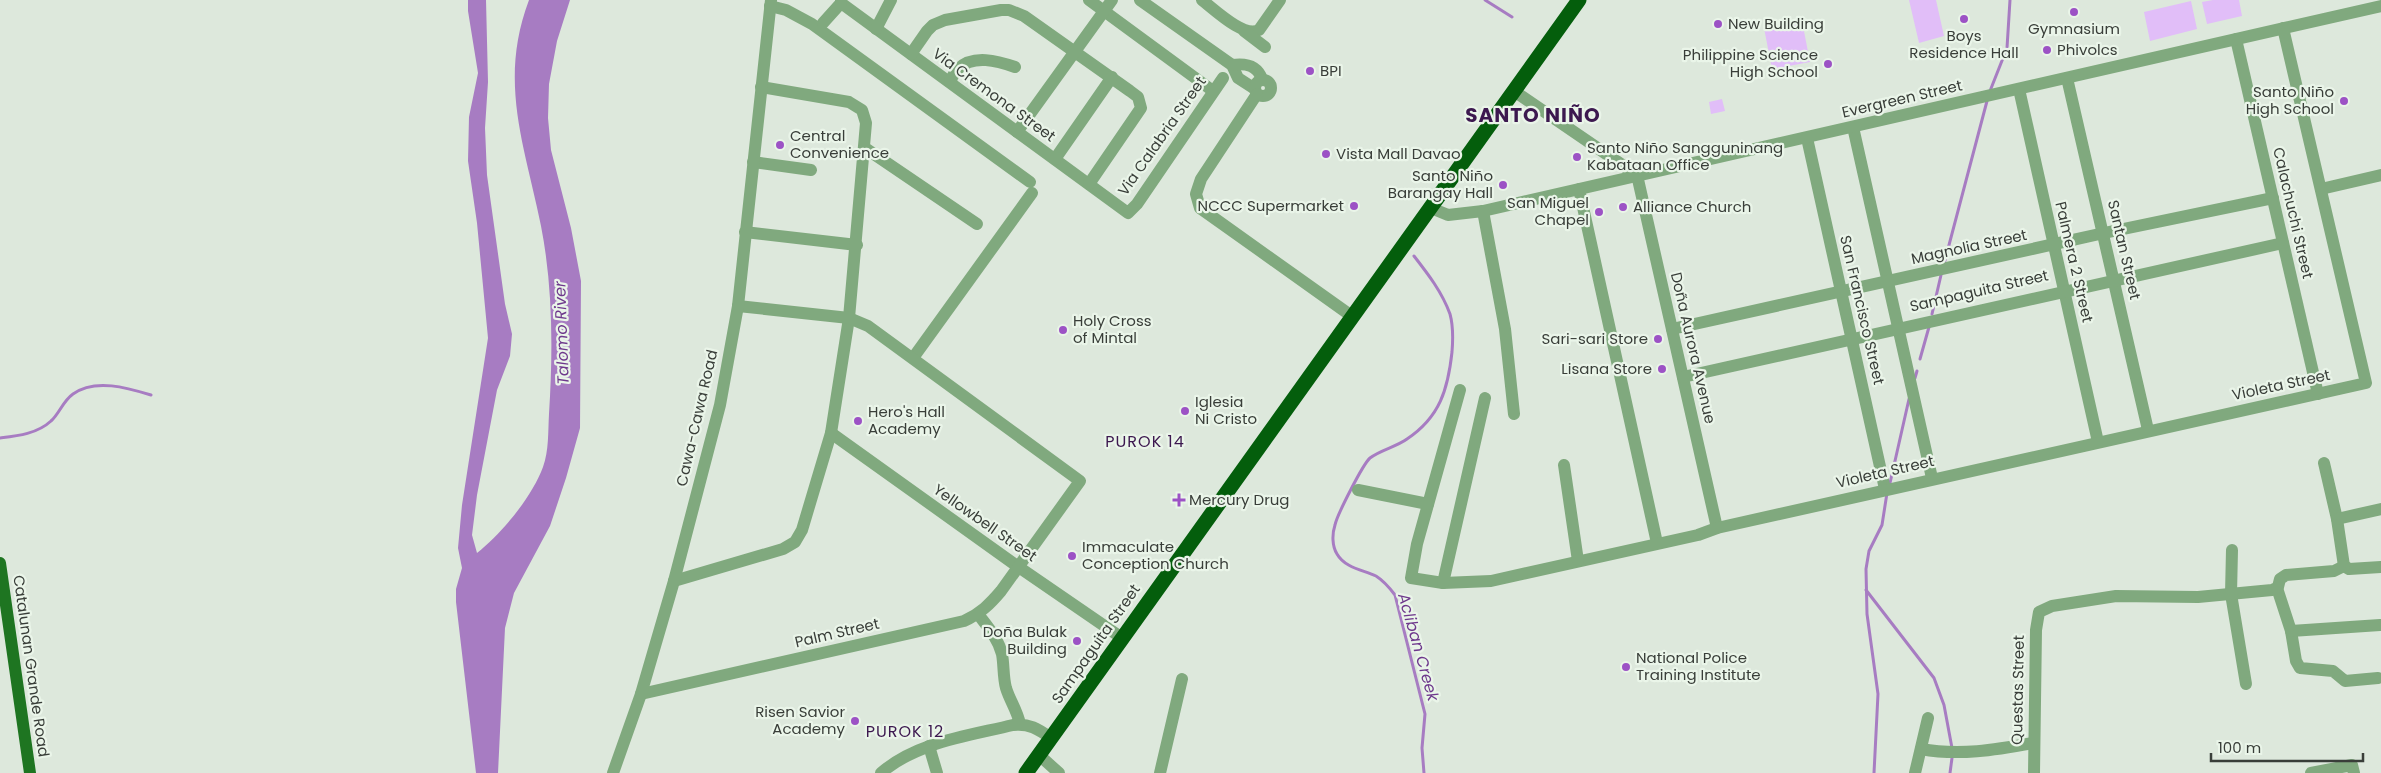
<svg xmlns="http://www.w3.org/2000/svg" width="2381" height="773" font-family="Poppins,sans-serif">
  <rect width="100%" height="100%" fill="#dde8dc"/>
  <g fill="#e1bef8">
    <path d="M1909 0H1936L1944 36 1919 43Z"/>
    <path d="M2213 0H2239L2242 16 2207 24 2202 2Z"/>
    <path d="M2191 1 2197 29 2150 41 2144 12Z"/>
    <path d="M1802 21 1810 62 1772 69 1764 28Z"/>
    <path d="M1722 99 1725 111 1711 114 1709 102Z"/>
  </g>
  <path fill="#a77cc2" d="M468 0H486L488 82 485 128 487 175 505 304 512 334 510 356 497 390 477 495 472 535 477 553C502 533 532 497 543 467 549 451 548 431 549 414 553 352 553 287 541 226 525 146 498 82 529 0H570L557 41 549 84 548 118 551 150 571 228 581 281 580 428 566 478 550 526 514 593 505 628 498 773H476L456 602V589L462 568 458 548 462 505 488 338 477 223 468 161 469 117 478 73 468 11Z"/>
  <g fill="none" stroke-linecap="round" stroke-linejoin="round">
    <g stroke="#a77cc2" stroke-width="3">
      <path d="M1485 0 1512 17"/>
      <path d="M1990 91 2007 48 2010 0"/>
      <path d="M1414 256C1428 274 1442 292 1450 314 1453 325 1453 340 1452 352 1448 389 1440 417 1407 439 1396 447 1380 450 1370 458 1363 464 1337 515 1335 525 1332 534 1332 546 1337 554 1345 568 1363 570 1376 576 1384 581 1389 587 1395 595L1425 714 1422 748 1424 773"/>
      <path d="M1944 264 1987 101"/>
      <path d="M1932 314 1941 275"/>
      <path d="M1920 359 1929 327"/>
      <path d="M1915 378 1917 371"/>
      <path d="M0 438C17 436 37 434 51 421 59 414 63 401 73 394 95 378 128 388 151 395"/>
      <path d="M1890 483 1909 399"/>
      <path d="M1866 590 1934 678 1944 705 1952 748"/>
      <path d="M1874 773 1878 694 1867 614 1866 569 1869 551 1882 525 1887 493"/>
      <path d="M1950 773 1952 758"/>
    </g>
    <g stroke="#80a97e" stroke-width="12">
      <path d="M1089 0 1213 91"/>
      <path d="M1140 0 1232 65 1238 78 1255 89"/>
      <path d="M1202 0C1215 10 1244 38 1259 30L1280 0"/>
      <path d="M841 3 1128 213 1137 204 1223 78"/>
      <path d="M770 6 786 10 812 24 1030 182"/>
      <path d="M823 23 841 3V0"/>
      <path d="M876 29 891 0"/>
      <path d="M1244 31 1265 47"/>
      <path d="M2236 39 2318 394"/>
      <path d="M911 54 927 31 933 25 945 20 1001 10H1009L1024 16 1130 91 1138 97 1141 108 1089 184"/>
      <path d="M1232 65C1246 63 1257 65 1262 79"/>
      <path d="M2067 78 2148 430"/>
      <circle cx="1263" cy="88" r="8"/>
      <path d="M950 82C952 78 954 72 958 69 973 54 998 61 1015 67"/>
      <path d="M2019 89 2098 442"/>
      <path d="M1514 91 1637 175 1717 528"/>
      <path d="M1257 94 1201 179 1196 194 1200 208 1353 317"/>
      <path d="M1853 127 1932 478"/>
      <path d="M1017 132 1112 0"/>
      <path d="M1807 138 1885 489"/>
      <path d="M865 148 977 224"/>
      <path d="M1055 159 1112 77"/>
      <path d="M753 162 811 170"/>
      <path d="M1579 189 1657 543"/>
      <path d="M2321 189 2381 175"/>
      <path d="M1431 208 1448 215 1483 211 2381 6"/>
      <path d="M1483 211 1505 329 1514 414"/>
      <path d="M745 232 857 245"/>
      <path d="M1672 329 2104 233 2273 198"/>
      <path d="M913 358 1032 193"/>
      <path d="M1683 377 2283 243"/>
      <path d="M1460 390 1417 544 1411 578 1443 583 1491 581 1698 535 1717 528 2366 383 2283 28"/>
      <path d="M831 433 1017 566 1122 638"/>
      <path d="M2324 463 2337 519 2344 566"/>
      <path d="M1564 465 1578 561"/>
      <path d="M1358 490 1428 504"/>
      <path d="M2337 519 2381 509"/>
      <path d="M2232 550 2231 594 2246 684"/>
      <path d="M2344 566 2349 569 2381 567"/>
      <path d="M674 581 783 549 795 542 802 530 831 433 849 318 866 123 862 110 849 102 761 87"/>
      <path d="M1443 583 1485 398"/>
      <path d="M2277 588 2291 631 2296 661 2300 668 2333 671 2345 681 2378 678"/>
      <path d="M978 614C987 626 998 638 1002 654 1004 665 1003 677 1006 688 1010 701 1017 710 1020 724"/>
      <path d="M2291 631 2380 625"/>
      <path d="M641 694 964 621C980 614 990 604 1001 591L1080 481 868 326 849 318 738 306"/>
      <path d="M929 746 937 773"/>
      <path d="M1921 749C1959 756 1995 750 2033 743"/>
      <path d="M1039 755 1059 773"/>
      <path d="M613 773 641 694 674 581 720 405 738 306 771 0"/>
      <path d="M881 773C917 742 968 736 1013 725 1029 723 1038 729 1051 738"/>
      <path d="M1160 773 1182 679"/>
      <path d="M1915 773 1928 718"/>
      <path d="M2034 773 2036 630 2039 612 2052 606 2116 596 2198 597 2272 590 2278 587 2280 579 2286 575 2334 571 2344 566"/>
      <path d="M2311 773 2352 765 2354 773"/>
    </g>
    <path stroke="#1e7521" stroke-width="12" d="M0 563 30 773"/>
    <path stroke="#045e0c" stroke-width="15" d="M1026 773 1579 0"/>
  </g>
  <g fill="#9c52c5" stroke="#eaf5e9" stroke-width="2">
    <circle cx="2074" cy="12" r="5"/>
    <circle cx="1964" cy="19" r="5"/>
    <circle cx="1718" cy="24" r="5"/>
    <circle cx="2047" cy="50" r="5"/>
    <circle cx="1828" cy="64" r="5"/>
    <circle cx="1310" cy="71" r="5"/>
    <circle cx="2344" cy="101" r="5"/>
    <circle cx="780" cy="145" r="5"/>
    <circle cx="1326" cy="154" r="5"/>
    <circle cx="1577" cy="157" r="5"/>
    <circle cx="1503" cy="185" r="5"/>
    <circle cx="1354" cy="206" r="5"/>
    <circle cx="1623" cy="207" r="5"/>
    <circle cx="1599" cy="212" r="5"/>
    <circle cx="1063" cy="330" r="5"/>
    <circle cx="1658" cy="339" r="5"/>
    <circle cx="1662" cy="369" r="5"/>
    <circle cx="1185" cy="411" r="5"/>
    <circle cx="858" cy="421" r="5"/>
    <path d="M1176.5 492.5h5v5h5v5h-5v5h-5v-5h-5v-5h5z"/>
    <circle cx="1072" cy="556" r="5"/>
    <circle cx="1077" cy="641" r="5"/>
    <circle cx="1626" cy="667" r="5"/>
    <circle cx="855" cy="721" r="5"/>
  </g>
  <g text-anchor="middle" stroke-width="4.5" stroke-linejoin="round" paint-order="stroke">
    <g font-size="15" fill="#393e39" stroke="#eaf5e9" text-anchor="start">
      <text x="1728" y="29">New Building</text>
      <text x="2074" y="34" text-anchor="middle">Gymnasium</text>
      <text x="1964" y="41" text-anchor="middle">Boys<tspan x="1964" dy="17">Residence Hall</tspan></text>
      <text x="2057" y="55">Phivolcs</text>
      <text x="1818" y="60" text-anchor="end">Philippine Science<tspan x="1818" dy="17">High School</tspan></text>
      <text x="1320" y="76">BPI</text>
      <text x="2334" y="97" text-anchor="end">Santo Niño<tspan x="2334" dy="17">High School</tspan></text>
      <text x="790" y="141">Central<tspan x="790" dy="17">Convenience</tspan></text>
      <text x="1587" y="153">Santo Niño Sangguninang<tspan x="1587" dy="17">Kabataan Office</tspan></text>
      <text x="1336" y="159">Vista Mall Davao</text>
      <text x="1493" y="181" text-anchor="end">Santo Niño<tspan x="1493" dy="17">Barangay Hall</tspan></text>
      <text x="1589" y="208" text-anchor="end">San Miguel<tspan x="1589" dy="17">Chapel</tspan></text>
      <text x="1344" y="211" text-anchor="end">NCCC Supermarket</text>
      <text x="1633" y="212">Alliance Church</text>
      <text x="1073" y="326">Holy Cross<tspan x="1073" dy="17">of Mintal</tspan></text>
      <text x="1648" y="344" text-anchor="end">Sari-sari Store</text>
      <text x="1652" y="374" text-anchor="end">Lisana Store</text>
      <text x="1195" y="407">Iglesia<tspan x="1195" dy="17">Ni Cristo</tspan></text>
      <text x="868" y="417">Hero's Hall<tspan x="868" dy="17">Academy</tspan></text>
      <text x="1189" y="505">Mercury Drug</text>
      <text x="1082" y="552">Immaculate<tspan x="1082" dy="17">Conception Church</tspan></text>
      <text x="1067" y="637" text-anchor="end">Doña Bulak<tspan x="1067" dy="17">Building</tspan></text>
      <text x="1636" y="663">National Police<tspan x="1636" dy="17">Training Institute</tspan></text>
      <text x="845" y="717" text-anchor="end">Risen Savior<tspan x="845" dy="17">Academy</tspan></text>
    </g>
    <g font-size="15" fill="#393e39" stroke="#eaf5e9">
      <text transform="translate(994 95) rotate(36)" y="5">Via Cremona Street</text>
      <text transform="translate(1902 99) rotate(-13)" y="5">Evergreen Street</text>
      <text transform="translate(1162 136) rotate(-55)" y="5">Via Calabria Street</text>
      <text transform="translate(2293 213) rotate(77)" y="5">Calachuchi Street</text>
      <text transform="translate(1969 247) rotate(-12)" y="5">Magnolia Street</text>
      <text transform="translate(2124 250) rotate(77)" y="5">Santan Street</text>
      <text transform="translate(2074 262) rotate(77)" y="5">Palmera 2 Street</text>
      <text transform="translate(1979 291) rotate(-13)" y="5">Sampaguita Street</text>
      <text transform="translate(1862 310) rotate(77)" y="5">San Francisco Street</text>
      <text transform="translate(1693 348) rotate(77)" y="5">Doña Aurora Avenue</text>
      <text transform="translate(2281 385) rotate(-12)" y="5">Violeta Street</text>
      <text transform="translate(697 418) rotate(-77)" y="5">Cawa-Cawa Road</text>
      <text transform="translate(1885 472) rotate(-13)" y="5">Violeta Street</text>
      <text transform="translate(985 523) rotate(35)" y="5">Yellowbell Street</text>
      <text transform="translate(837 633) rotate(-13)" y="5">Palm Street</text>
      <text transform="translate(1096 644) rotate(-55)" y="5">Sampaguita Street</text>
      <text transform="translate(31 666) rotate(82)" y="5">Catalunan Grande Road</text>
      <text transform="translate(2018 690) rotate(-89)" y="5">Questas Street</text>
    </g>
    <g font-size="16" font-style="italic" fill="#6e388c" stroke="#eaf5e9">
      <text transform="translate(561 333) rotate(-92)" y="6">Talomo River</text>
      <text transform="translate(1419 647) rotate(74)" y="6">Acliban Creek</text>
    </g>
    <g font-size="16" letter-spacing="1" fill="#3c184f" stroke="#eaf5e9">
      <text x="1145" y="447">PUROK 14</text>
      <text x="905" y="737">PUROK 12</text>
    </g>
    <g font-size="20" font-weight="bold" letter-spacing="1" fill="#3c184f" stroke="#eaf5e9">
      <text x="1533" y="122">SANTO NIÑO</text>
    </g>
  </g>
  <path d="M2211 753v8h152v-8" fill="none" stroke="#393e39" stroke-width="2.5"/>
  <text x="2218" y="753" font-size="15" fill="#393e39" stroke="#eaf5e9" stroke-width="4" paint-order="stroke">100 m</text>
</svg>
